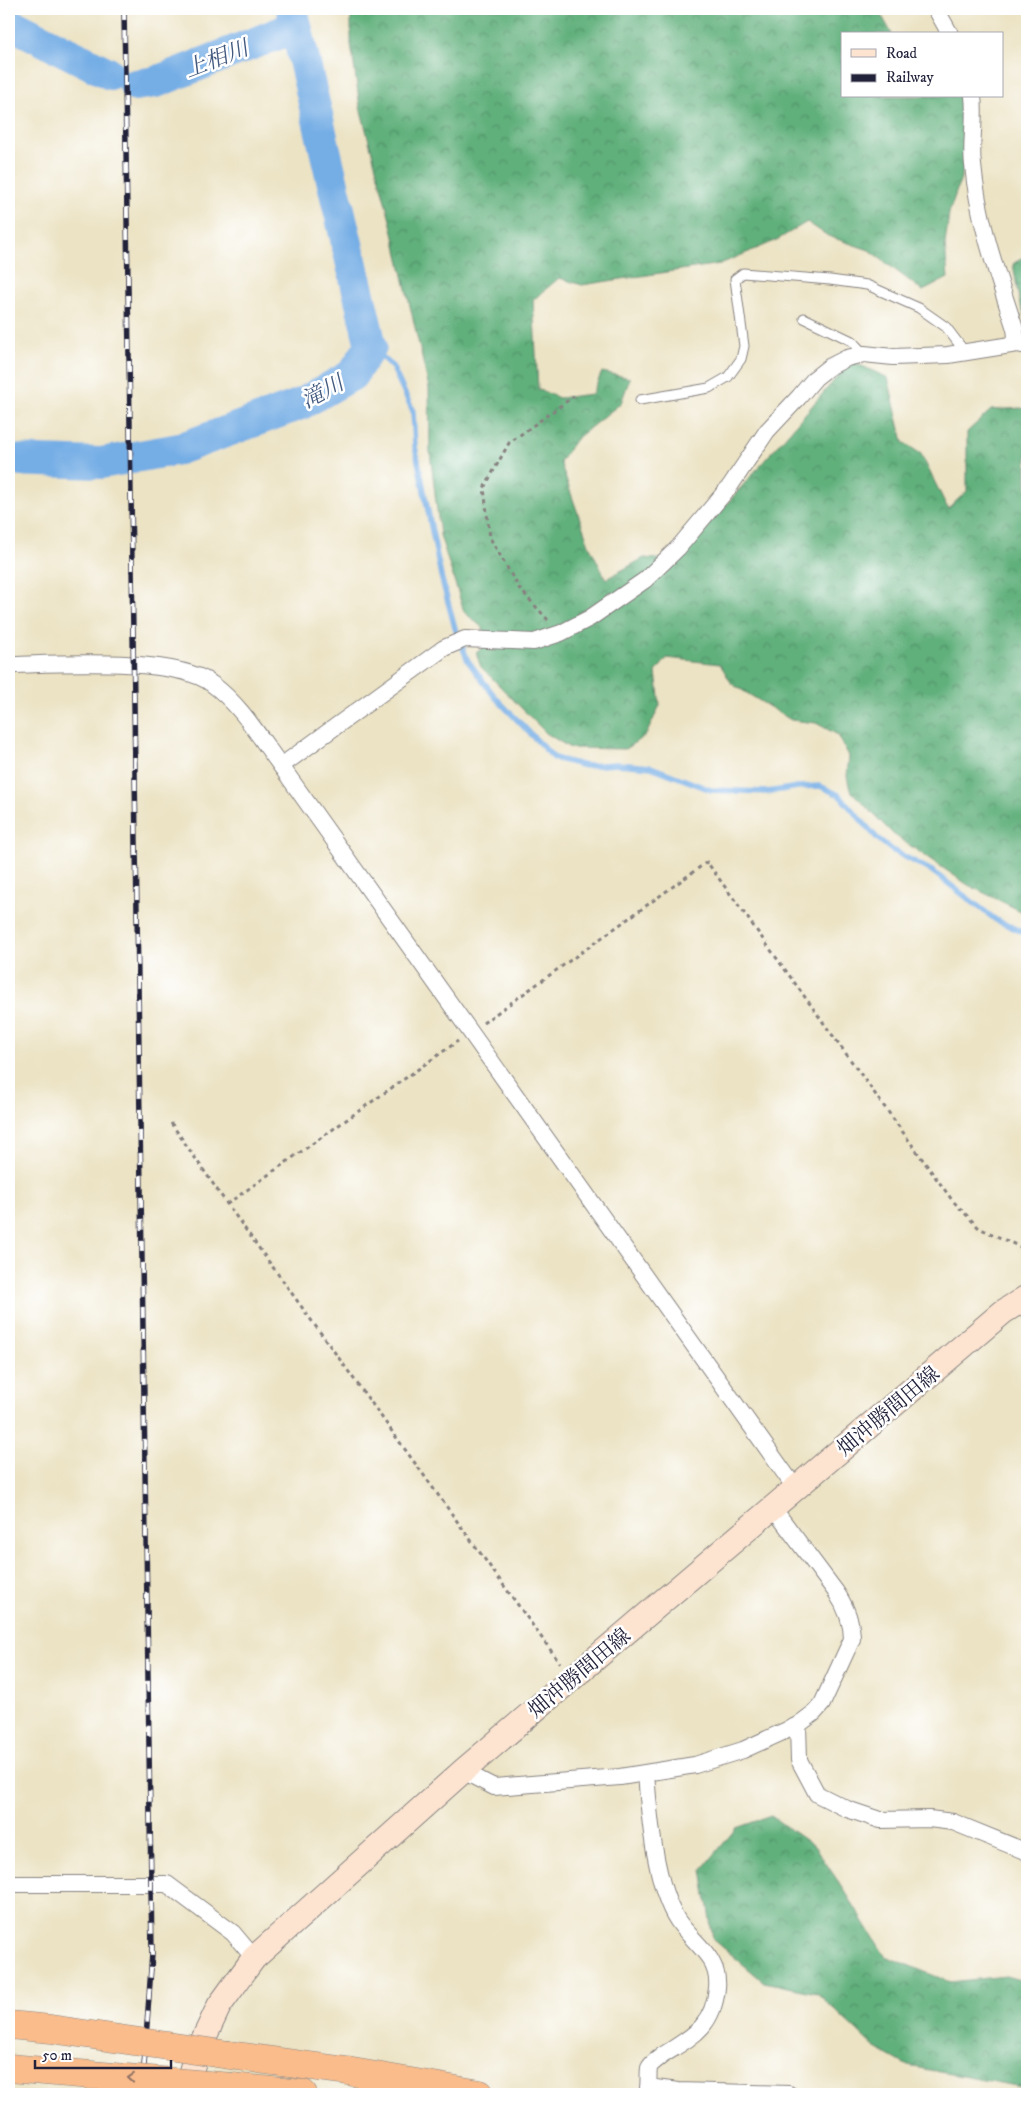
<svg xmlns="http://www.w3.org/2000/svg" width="1036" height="2103" font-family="'IM FELL DW Pica','Noto Serif JP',serif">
  <defs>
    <pattern id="forest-crowns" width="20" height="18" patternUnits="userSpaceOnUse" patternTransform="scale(1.25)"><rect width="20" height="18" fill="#60b07b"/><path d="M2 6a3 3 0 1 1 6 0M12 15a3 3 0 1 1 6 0" fill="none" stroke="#4f8f66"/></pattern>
  </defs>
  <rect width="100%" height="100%" fill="#fff"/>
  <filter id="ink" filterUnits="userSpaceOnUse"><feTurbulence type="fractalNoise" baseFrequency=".02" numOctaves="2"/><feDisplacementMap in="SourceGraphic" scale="10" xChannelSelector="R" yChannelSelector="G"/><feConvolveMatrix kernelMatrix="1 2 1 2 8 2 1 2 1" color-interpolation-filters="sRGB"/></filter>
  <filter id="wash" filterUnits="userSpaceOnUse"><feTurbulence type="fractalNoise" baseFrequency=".0096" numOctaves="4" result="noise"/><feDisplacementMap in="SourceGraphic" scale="20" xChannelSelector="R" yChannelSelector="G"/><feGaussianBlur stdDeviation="1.12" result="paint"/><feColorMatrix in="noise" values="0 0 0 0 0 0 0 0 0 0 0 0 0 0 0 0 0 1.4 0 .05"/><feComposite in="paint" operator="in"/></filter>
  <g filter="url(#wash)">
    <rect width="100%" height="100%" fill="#ece3c4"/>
    <g fill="url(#forest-crowns)" stroke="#41695b">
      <path d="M351 9H878L892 34H842V96H963L970 119 964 169 949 213 945 245 948 278 923 291 869 250 828 236 807 222 775 241 720 264 582 285 559 278 533 300 538 389 559 398 592 394 602 372 630 378 621 403 576 439 560 462 589 545 606 579 644 558 677 561 851 361 888 378 903 442 921 454 948 509 967 491V432L991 410 1021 408 1027 410V914L968 885 893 834 850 790 847 776 849 756 838 735 816 723 791 720 732 684 720 664 667 658 656 672 660 705 646 735 625 749 570 748 546 733 481 667 476 653 485 646 483 628 464 612 440 535 430 452 429 388 391 224 360 107 351 44Z"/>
      <path d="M1027 254V318L1020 305 1013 264Z"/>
      <path d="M771 1816 815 1847 848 1896 885 1956 950 1982 1006 1976 1027 1982V2088L908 2066 874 2047 817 1993 764 1982 713 1939 702 1870 736 1828Z"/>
    </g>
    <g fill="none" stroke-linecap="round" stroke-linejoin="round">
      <path stroke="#75ade5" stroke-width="5.5" d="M371 346 392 366 413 411 415 446 441 576 455 628 468 661 495 697 554 758 585 766 617 764 651 767 711 790 767 792 798 787 820 786 839 795 877 838 892 850 932 871 996 920 1027 934"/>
      <g stroke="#75ade5" stroke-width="32">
        <path d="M9 23 110 74"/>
        <path d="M135 85 156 82 295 27"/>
        <path d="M9 460 101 463 179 449 301 404 352 375 371 346 292 9"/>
      </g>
    </g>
  </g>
  <g filter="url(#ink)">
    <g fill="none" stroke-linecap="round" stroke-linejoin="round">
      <g stroke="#878280" stroke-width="11">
        <g id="service">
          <path d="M804 318 852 341 864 354"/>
          <path d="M640 400 709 388 728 377 741 359 744 346 735 279 743 273 830 280 867 285 919 308 946 327 965 352"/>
        </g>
      </g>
      <g stroke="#878280" stroke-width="18">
        <g id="minor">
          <path d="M936 9 950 34"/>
          <path d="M973 96C976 121 970 143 973 165 978 221 998 276 1015 329L1017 344"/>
          <path d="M9 665C56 664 176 656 212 684 241 705 260 738 281 766L796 1489"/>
          <path d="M281 766 444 648 465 639 534 642 561 633 590 618 645 580 678 548 730 486 767 431 799 397 815 378 829 367 847 358 864 354 893 357 948 355 1017 344 1027 346"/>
          <path d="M798 1725 799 1760 817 1794 847 1809 880 1820 929 1819 953 1822 1027 1852"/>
          <path d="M463 1771 494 1787 620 1777 695 1765 743 1750 798 1725 814 1713 822 1704 852 1639C852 1622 846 1607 836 1592L773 1508"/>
          <path d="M646 1773C649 1814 655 1887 678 1921 693 1943 720 1957 717 1988 713 2027 693 2036 663 2055 658 2059 651 2063 649 2068 648 2074 649 2082 648 2087L678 2091 789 2094"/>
          <path d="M9 1884H167L233 1933 254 1958"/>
        </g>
      </g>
      <g stroke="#878280" stroke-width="26">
        <path id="secondary" d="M185 2094 195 2057 219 2006 254 1958 463 1771 1003 1312 1027 1297"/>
      </g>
      <g stroke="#878280" stroke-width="29">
        <g id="motorway">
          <path d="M229 2055 347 2071 480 2094"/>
          <path d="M232 2087 303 2094"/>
        </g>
      </g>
      <g stroke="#878280" stroke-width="3" stroke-dasharray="4 4" stroke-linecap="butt">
        <path d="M548 620 519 588 490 538 484 488 509 443 574 396"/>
        <path d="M483 1023 707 862 952 1200 979 1228 1027 1250"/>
        <path d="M171 1123 227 1204 560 1663"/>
        <path d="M227 1204 458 1041"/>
      </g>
      <use href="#service" stroke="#fff" stroke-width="9"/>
      <use href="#minor" stroke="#fff" stroke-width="16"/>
      <use href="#secondary" stroke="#fde4d1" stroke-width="24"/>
      <use href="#motorway" stroke="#fabc8b" stroke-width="28"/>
      <g stroke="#22223b" stroke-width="5.5">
        <path id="rail" d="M124 9 152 1954 142 2094"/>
      </g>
      <use href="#rail" stroke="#fff" stroke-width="4" stroke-dasharray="11" stroke-linecap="butt"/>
      <g stroke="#878280" stroke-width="29" stroke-linecap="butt">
        <g id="motorway-bridge">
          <path d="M9 2025 51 2029 229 2055"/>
          <path d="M9 2068 232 2087"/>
        </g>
      </g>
      <use href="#motorway-bridge" stroke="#fabc8b" stroke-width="28"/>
    </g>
    <defs><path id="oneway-chevron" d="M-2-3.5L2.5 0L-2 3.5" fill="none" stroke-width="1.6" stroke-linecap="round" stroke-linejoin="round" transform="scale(1.25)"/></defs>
    <use stroke="#8e6f63" href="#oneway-chevron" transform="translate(131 2078) rotate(-175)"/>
  </g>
  <g text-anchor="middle" stroke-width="5" stroke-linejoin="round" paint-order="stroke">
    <g font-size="21" fill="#22223b" stroke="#fff">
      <text transform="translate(888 1411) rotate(-40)" y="7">畑沖勝間田線</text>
      <text transform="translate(579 1673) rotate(-40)" y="7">畑沖勝間田線</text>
    </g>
    <g font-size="22" font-style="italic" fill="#435a7f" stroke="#fff">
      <text transform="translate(216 58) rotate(-21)" y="8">上相川</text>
      <text transform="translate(322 391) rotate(-28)" y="8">滝川</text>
    </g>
  </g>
  <rect width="1036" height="2103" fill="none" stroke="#fff" stroke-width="30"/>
  <rect x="841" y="32" width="162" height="65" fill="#ffffff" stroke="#a7a7b1"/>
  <rect x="851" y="49" width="25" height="8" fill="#fde4d1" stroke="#a7a7b1"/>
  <text x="886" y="58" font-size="15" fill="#22223b">Road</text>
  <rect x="851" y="74" width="25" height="8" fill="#22223b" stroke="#a7a7b1"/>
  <text x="886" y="82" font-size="15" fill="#22223b">Railway</text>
  <path d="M35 2060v8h136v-8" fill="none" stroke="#22223b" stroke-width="2.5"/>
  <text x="42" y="2060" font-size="15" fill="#22223b" stroke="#ffffff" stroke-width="4" paint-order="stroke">50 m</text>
</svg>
